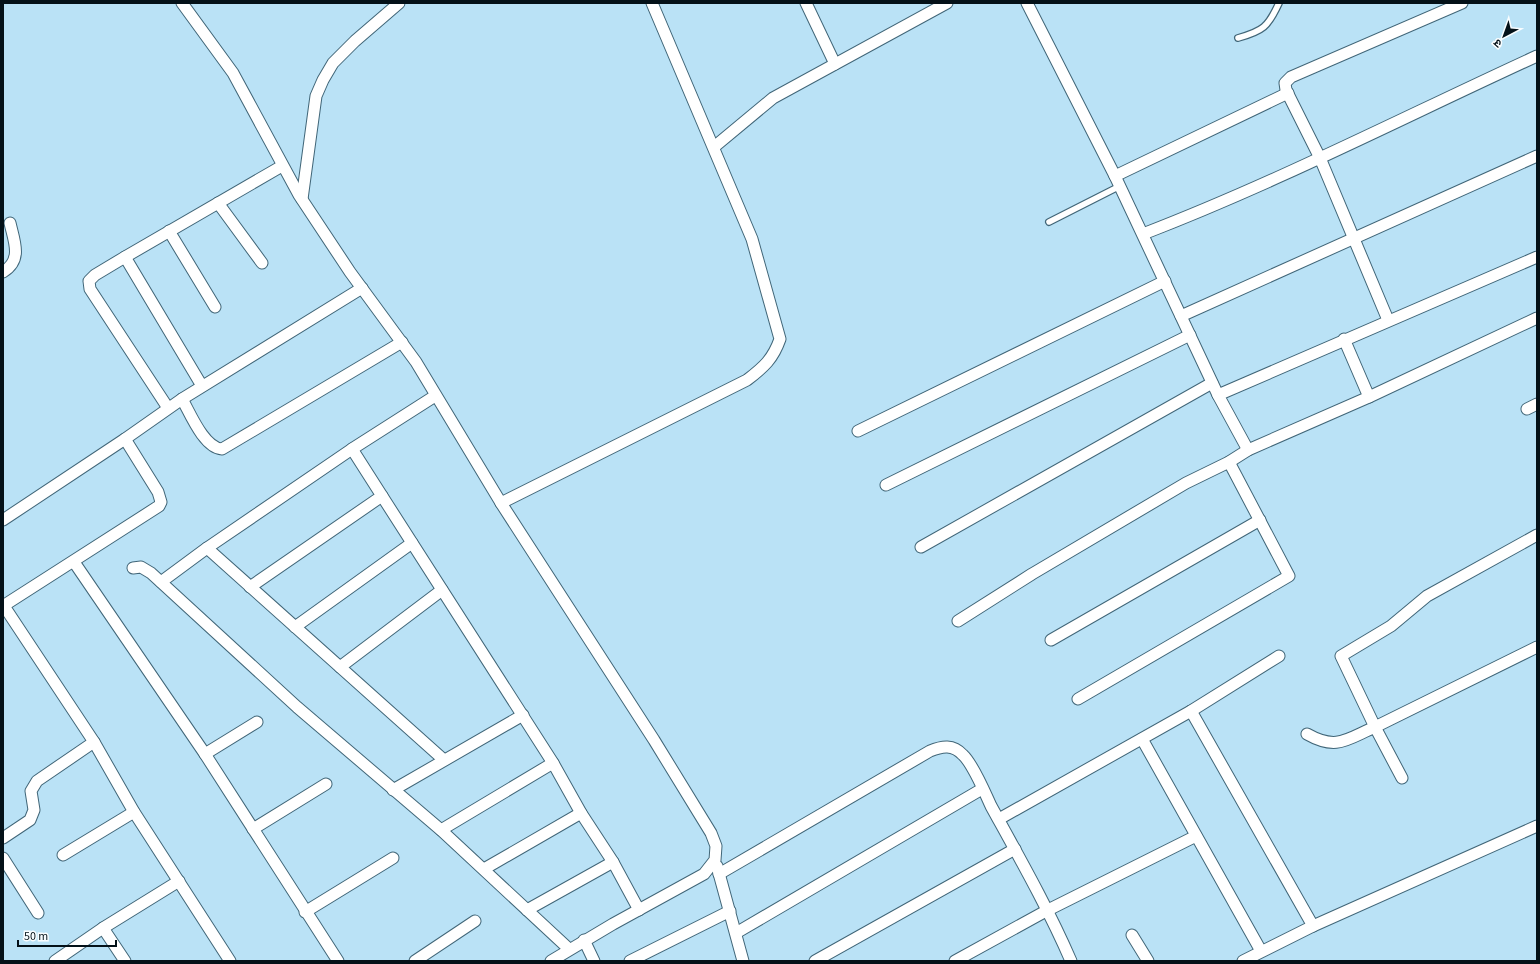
<svg xmlns="http://www.w3.org/2000/svg" width="1540" height="964" font-family="'Source Sans 3','Noto Sans Devanagari',sans-serif">
  <rect width="100%" height="100%" fill="#bae2f6"/>
  <g fill="none" stroke-linecap="round" stroke-linejoin="round">
    <g stroke="#416678" stroke-width="8">
      <g id="service">
        <path d="M1238 38C1263 31 1268 27 1279 3"/>
        <path d="M1049 222 1120 186"/>
      </g>
    </g>
    <g stroke="#416678" stroke-width="13">
      <g id="minor">
        <path d="M182 3 233 73 299 195 350 272 416 362 501 503 654 740 711 833 716 846 715 860 704 874 613 924 551 961"/>
        <path d="M806 3 835 64"/>
        <path d="M1027 3 1115 176 1218 395 1537 257"/>
        <path d="M714 147 773 98 947 3"/>
        <path d="M1115 176 1288 93"/>
        <path d="M302 199 316 96 323 80 333 63 355 41 399 3"/>
        <path d="M218 203 262 263"/>
        <path d="M169 231 215 307"/>
        <path d="M1143 234C1278 182 1406 116 1537 56"/>
        <path d="M125 257 202 386"/>
        <path d="M3 272C23 260 14 241 10 223"/>
        <path d="M1181 316 1537 156"/>
        <path d="M1388 320 1320 158 1286 90 1285 83 1291 77 1462 3"/>
        <path d="M1344 339 1369 397"/>
        <path d="M1218 395 1248 450"/>
        <path d="M182 399C190 413 204 448 222 449L402 342"/>
        <path d="M168 408 90 289 89 281 95 275 125 257 282 166"/>
        <path d="M1527 409 1537 404"/>
        <path d="M858 431 1165 281"/>
        <path d="M886 485 1190 335"/>
        <path d="M382 496 553 763 581 813 613 862 639 910"/>
        <path d="M501 503 747 380C764 367 773 359 780 339L752 239 652 3"/>
        <path d="M3 520 125 439 182 399 362 288"/>
        <path d="M1537 535 1427 596 1391 626 1341 656 1375 727 1537 647"/>
        <path d="M921 547 1212 383"/>
        <path d="M207 548 444 760"/>
        <path d="M74 562 205 754 338 961"/>
        <path d="M133 568 141 567 151 573 297 707 441 830 569 949"/>
        <path d="M161 582 207 548 352 449"/>
        <path d="M250 587 382 496 352 449 435 396"/>
        <path d="M3 606 159 506 161 502 158 492 125 439"/>
        <path d="M4 606 94 742 134 812 230 961"/>
        <path d="M958 621 1032 574 1186 483 1229 462 1248 450 1369 397 1537 318"/>
        <path d="M295 627 412 543"/>
        <path d="M1051 640 1260 520"/>
        <path d="M340 667 442 590"/>
        <path d="M1078 699 1289 576 1229 462"/>
        <path d="M1191 711 1313 926"/>
        <path d="M1307 734C1337 751 1347 739 1375 727L1402 778"/>
        <path d="M1142 739 1261 951"/>
        <path d="M205 754 257 722"/>
        <path d="M393 790 523 715"/>
        <path d="M999 819 1191 711 1279 656"/>
        <path d="M253 829 326 784"/>
        <path d="M441 830 553 763"/>
        <path d="M3 838 30 820 34 810 31 791 37 781 94 742"/>
        <path d="M63 855 134 812"/>
        <path d="M3 858 38 913"/>
        <path d="M717 866 743 961"/>
        <path d="M484 869 581 813"/>
        <path d="M719 874 930 751C942 746 953 744 963 755 973 764 985 793 991 806 1019 857 1048 908 1071 961"/>
        <path d="M527 910 613 862"/>
        <path d="M305 912 393 858"/>
        <path d="M103 928 125 961"/>
        <path d="M736 933 982 789"/>
        <path d="M1132 935 1148 961"/>
        <path d="M584 940 594 961"/>
        <path d="M55 961 103 928 179 881"/>
        <path d="M415 961 475 921"/>
        <path d="M630 961 730 911"/>
        <path d="M815 961 1015 849"/>
        <path d="M955 961 1046 911 1196 836"/>
        <path d="M1243 961 1313 926 1537 826"/>
      </g>
    </g>
    <use href="#service" stroke="#fff" stroke-width="5.5"/>
    <use href="#minor" stroke="#fff" stroke-width="11"/>
  </g>
  <rect width="1540" height="964" fill="none" stroke="#041118" stroke-width="8"/>
  <g transform="translate(1504 36) rotate(221)" stroke="#f9fdff" stroke-width="3" paint-order="stroke">
  <path d="M0-3L7 15L0 10L-7 15Z" fill="#041118"/>
  <text y="-6" font-size="11" font-weight="bold" text-anchor="middle" fill="#041118">उ</text>
  </g>
  <path d="M18 940v6h98v-6" fill="none" stroke="#041118" stroke-width="2"/>
  <text x="24" y="940" font-size="12" fill="#041118" stroke="#f9fdff" stroke-width="3" paint-order="stroke">50 m</text>
</svg>
